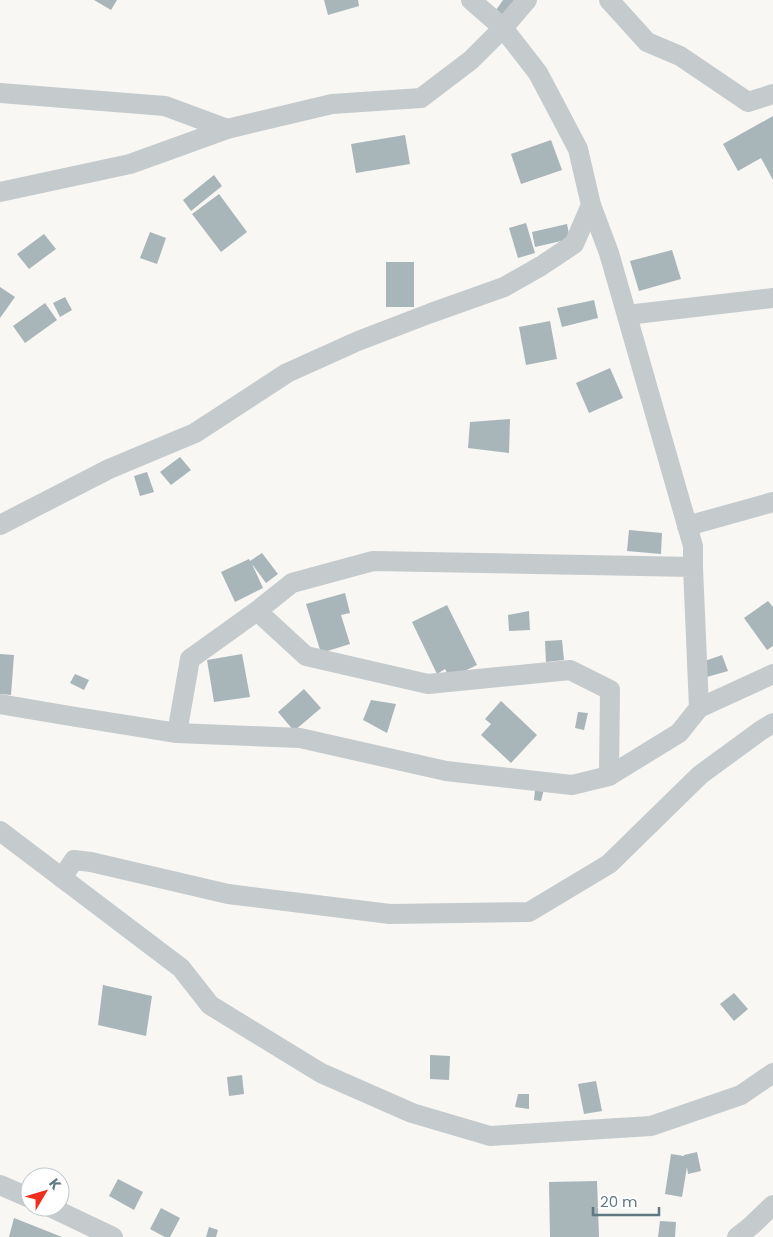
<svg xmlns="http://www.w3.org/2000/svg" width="773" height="1237" font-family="Poppins,sans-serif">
  <rect width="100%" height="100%" fill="#f8f7f4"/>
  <g fill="#a8b5b9">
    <path d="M94 0H117L111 10Z"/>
    <path d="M324 0H358L359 6 328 15Z"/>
    <path d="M503 0H514L504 21 494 13Z"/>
    <path d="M773 116V180L761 158 738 171 723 144Z"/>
    <path d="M405 135 410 164 356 173 351 144Z"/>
    <path d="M551 140 562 170 521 184 511 154Z"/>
    <path d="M214 175 222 186 191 211 183 200Z"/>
    <path d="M219 194 247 232 221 252 192 214Z"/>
    <path d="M526 223 535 253 518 258 509 228Z"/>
    <path d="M567 224 570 239 535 247 532 232Z"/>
    <path d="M150 232 166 238 157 264 140 258Z"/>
    <path d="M44 234 56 249 29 269 17 254Z"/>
    <path d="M672 250 681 279 639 291 630 261Z"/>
    <rect x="386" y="262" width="28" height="45"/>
    <path d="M0 287 15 297 0 318Z"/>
    <path d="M65 297 72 310 60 317 53 303Z"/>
    <path d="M594 300 598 318 562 327 557 308Z"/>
    <path d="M45 303 57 320 25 343 13 326Z"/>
    <path d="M550 321 557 359 526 365 519 327Z"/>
    <path d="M610 368 623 398 589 413 576 383Z"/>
    <path d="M510 419 509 453 468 448 470 422Z"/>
    <path d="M180 457 191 470 171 485 160 472Z"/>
    <path d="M147 472 154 492 140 496 134 476Z"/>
    <path d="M629 530 662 533 661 554 627 551Z"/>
    <path d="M262 553 278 574 266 583 252 564 263 588 235 602 221 572 249 559 250 561Z"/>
    <path d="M345 593 350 613 341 615 350 644 321 653 306 604Z"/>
    <path d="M768 601 773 607V646L767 650 744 618Z"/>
    <path d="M447 605 477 665 450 678 445 669 437 674 412 622Z"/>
    <path d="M529 611 530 630 509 631 508 615Z"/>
    <path d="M562 640 564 660 546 662 545 641Z"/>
    <path d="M0 654 14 655 11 695 0 694Z"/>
    <path d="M242 654 250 697 214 702 207 660Z"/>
    <path d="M722 655 728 671 707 677 702 662Z"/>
    <path d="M75 674 89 680 84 690 70 683Z"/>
    <path d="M304 689 321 708 294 731 278 712Z"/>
    <path d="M371 700 396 704 387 733 363 720Z"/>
    <path d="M501 701 537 735 511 763 481 735 491 724 485 719Z"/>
    <path d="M578 712 588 713 584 730 575 728Z"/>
    <path d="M544 789 541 801 534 800 535 790Z"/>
    <path d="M103 985 152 996 146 1036 98 1025Z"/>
    <path d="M734 993 748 1009 734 1021 720 1004Z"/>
    <path d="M430 1055 450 1056 449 1080 430 1079Z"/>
    <path d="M242 1075 244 1094 229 1096 227 1077Z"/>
    <path d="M596 1081 602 1111 584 1114 578 1084Z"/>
    <path d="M518 1094H529V1109L515 1107Z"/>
    <path d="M697 1152 701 1171 688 1174 687 1167 682 1197 665 1194 671 1154 684 1156V1155Z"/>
    <path d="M118 1179 143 1192 134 1210 109 1196Z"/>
    <path d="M597 1181 599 1237H550L549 1182Z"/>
    <path d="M161 1208 180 1218 170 1237H165L150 1229Z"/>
    <path d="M14 1218 62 1237H9Z"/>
    <path d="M660 1221 676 1222 675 1237H658Z"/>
    <path d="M209 1227 218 1230 216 1237H206Z"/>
  </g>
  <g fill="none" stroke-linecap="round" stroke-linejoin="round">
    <g stroke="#c5cacd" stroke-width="20">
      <path d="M609 0 647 42 680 56 748 102 773 94"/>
      <path d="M0 93 165 106 227 129"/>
      <path d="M0 192 130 164 227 129 332 104 421 98 471 60 503 28 527 0"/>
      <path d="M591 205 609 253 693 546V567"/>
      <path d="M627 315 773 298"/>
      <path d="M0 525 109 469 195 433 287 373 358 341 431 313 504 287 541 266 574 244 591 205 578 149 538 73 503 28 471 0"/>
      <path d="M687 526 773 502"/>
      <path d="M257 611 306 656 428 684 570 670 610 690 609 776"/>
      <path d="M0 704 70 716 177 733 300 738 446 771 572 785 609 776 679 733 699 708 773 674"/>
      <path d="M177 733 190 659 257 611 292 583 373 561 693 567 699 708"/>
      <path d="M0 831 181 968 210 1005 321 1073 412 1113 490 1136 651 1126 741 1095 773 1073"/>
      <path d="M62 878 74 860 91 862 228 894 390 914 529 912 609 864 700 775 760 731 773 723"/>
      <path d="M0 1185 30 1198"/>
      <path d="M50 1207 113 1237"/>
      <path d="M737 1237 751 1226 773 1205"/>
    </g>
  </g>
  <g transform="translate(45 1192) rotate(52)"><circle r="24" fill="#ffffff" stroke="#bfc9cd"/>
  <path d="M0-4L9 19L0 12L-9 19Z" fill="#ef2f1d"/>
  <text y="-8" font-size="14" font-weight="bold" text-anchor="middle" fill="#607882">K</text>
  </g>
  <path d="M593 1207v8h66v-8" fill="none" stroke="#607882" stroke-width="2.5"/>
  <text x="600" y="1207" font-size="15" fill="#607882" stroke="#ffffff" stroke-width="4" paint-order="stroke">20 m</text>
</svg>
